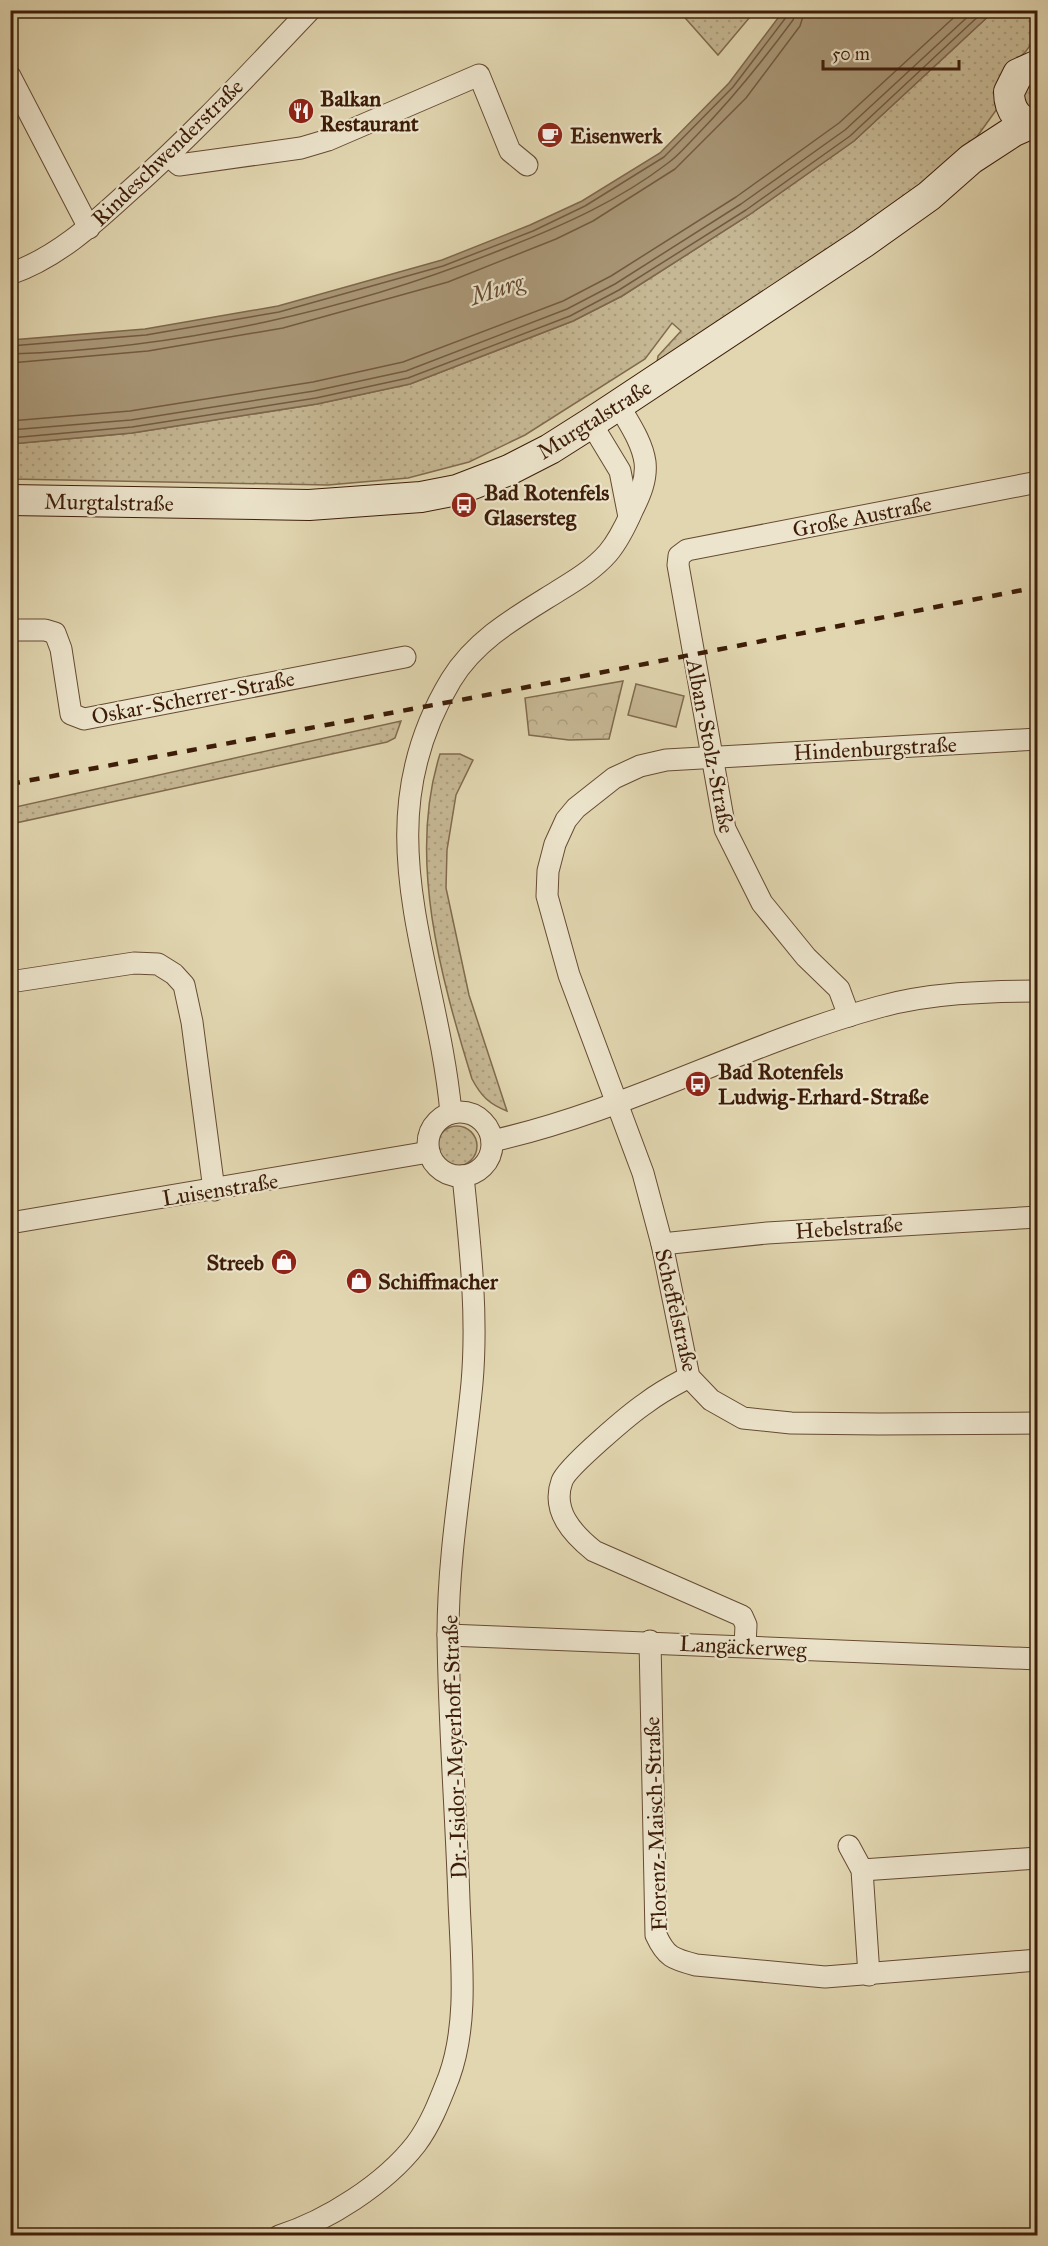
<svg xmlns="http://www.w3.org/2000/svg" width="1048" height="2246" font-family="'IM FELL Great Primer',serif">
  <defs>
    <pattern id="grass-dots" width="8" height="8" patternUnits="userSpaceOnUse" patternTransform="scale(1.5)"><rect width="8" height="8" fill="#c5b793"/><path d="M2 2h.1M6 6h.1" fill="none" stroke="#aa9d7d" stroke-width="1.8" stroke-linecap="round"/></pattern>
    <pattern id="forest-crowns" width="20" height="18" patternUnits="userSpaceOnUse" patternTransform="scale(1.5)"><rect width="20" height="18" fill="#c5b793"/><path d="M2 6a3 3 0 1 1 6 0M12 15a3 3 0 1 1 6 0" fill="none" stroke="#aa9d7d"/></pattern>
  </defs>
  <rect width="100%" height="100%" fill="#e1d6b0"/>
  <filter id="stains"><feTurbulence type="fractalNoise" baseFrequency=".00333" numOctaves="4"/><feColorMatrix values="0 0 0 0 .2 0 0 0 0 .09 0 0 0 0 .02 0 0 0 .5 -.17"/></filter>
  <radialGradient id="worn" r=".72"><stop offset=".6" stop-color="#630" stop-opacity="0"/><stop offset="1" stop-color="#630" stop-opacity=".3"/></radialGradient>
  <g fill="url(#grass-dots)" stroke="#816a4e" stroke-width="1.5">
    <path d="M679 11H755L718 55Z"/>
    <path d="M994 11H1037C1037 44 1030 50 1004 70L997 109 976 138 930 184 657 363 658 356 681 331 672 323 645 359 525 435 469 462 408 478 328 485 11 479V444L132 433 317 404 410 384 573 321 622 296 749 215 854 141Z"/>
    <path d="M1037 77V114L1027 109 1021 93Z"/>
    <path d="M401 721 395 738 387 742 11 824V808Z"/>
    <path d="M440 754H460L473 760 456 795 447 850 446 888 469 995 507 1111C489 1104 481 1096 472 1079 441 978 407 858 440 754Z"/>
    <circle cx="457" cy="1146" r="20"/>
  </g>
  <path fill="url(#forest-crowns)" stroke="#816a4e" stroke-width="1.5" d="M623 681 609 739 569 740 529 735 525 698Z"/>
  <path fill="#c5b793" stroke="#816a4e" stroke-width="1.5" d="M636 684 684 696 676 727 628 715Z"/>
  <path fill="#a99777" stroke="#7e664b" stroke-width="1.5" d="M784 10 994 11 854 141 749 215 622 296 573 321 410 384 317 404 132 433 11 444V340L145 329 278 306 442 260 530 225 582 201 660 153 729 83Z"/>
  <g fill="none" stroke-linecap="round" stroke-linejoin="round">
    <g stroke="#735a40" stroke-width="1.5">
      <path d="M10 346 146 335 279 312 443 266 533 231 585 206 664 157 733 87 787 16 788 10"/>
      <path d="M10 354C179 349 353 310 508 247 564 225 620 200 668 163 679 155 688 144 697 135 733 98 762 62 793 20L796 10"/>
      <path d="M10 363 148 351 283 328 448 282 556 239 593 221 675 169 746 98 800 26 805 10"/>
      <path d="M10 421 130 411 313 382 403 362 563 301 611 276 736 197 839 123 962 10"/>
      <path d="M10 430 131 420 314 391 406 371 567 309 615 284 741 204 845 130 975 10"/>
      <path d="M10 438 132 427 316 398 408 378 570 316 619 290 746 210 850 136 985 10"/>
    </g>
    <g stroke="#664b32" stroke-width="23">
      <g id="street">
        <path d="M10 76 89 228"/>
        <path d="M169 156 179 165 301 148 328 140 479 75 510 151 527 165"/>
        <path d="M10 274C56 258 91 226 126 194 191 137 250 73 310 10"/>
        <path d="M591 423 620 471 629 517"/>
        <path d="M10 630H45L55 633 61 649 71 714 84 719 405 657"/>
        <path d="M1038 739 666 760 640 766 614 778 576 808 566 820 555 844 548 871 547 896 569 975 643 1173 662 1244 689 1377 711 1400 743 1418 791 1423 879 1424 1038 1423"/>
        <path d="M10 982 134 963 158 964 174 974 184 985 192 1022 214 1190"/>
        <path d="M849 1016 839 989 806 957 762 903 725 829 678 565 679 556 687 550 1038 482"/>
        <circle cx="460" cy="1144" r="32"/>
        <path d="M451 1113C437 960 361 828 451 680 476 639 518 616 558 591 576 580 594 569 608 553 619 540 626 525 633 509 640 495 647 479 645 462 642 441 628 422 618 404"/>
        <path d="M492 1141C626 1111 747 1043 879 1007 928 993 987 991 1038 991"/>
        <path d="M10 1223 429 1152"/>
        <path d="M662 1244 767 1233 1038 1217"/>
        <path d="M689 1377C674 1385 660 1392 646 1403 631 1413 567 1467 562 1481 551 1511 573 1534 594 1551L742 1616 746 1625 745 1646"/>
        <path d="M448 1635 1038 1659"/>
        <path d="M650 1641 656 1935C666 1957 673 1959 696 1965L825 1977 1038 1960"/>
        <path d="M849 1846 862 1870 869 1975"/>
        <path d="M862 1870 1038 1858"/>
        <path d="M279 2236C327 2221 385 2184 416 2144 431 2124 440 2100 449 2077 469 2022 461 1957 459 1900 456 1812 449 1723 448 1635 448 1550 464 1467 472 1383 478 1314 470 1245 463 1176"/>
      </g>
    </g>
    <g stroke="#3d1d08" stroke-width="32">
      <g id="secondary">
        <path d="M1038 65 1018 74 1009 92C1009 111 1019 123 1038 126"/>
        <path d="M10 500 309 505 421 497 457 490 509 470 550 449 591 423 863 243 929 196 971 159 1014 131 1030 124"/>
      </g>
    </g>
    <use href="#street" stroke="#ece4cc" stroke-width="21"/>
    <use href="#secondary" stroke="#ece4cc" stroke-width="30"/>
    <path stroke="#3d1d08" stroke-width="4.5" stroke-dasharray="10 10" stroke-linecap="butt" d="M10 784 471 698 1038 587"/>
  </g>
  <defs>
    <g id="restaurant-disc" transform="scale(1.35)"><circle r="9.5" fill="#8f2418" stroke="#ece4cc"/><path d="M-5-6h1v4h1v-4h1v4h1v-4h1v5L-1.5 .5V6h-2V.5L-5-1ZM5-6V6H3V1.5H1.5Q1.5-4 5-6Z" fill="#fff"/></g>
    <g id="cafe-disc" transform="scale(1.35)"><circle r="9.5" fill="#8f2418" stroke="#ece4cc"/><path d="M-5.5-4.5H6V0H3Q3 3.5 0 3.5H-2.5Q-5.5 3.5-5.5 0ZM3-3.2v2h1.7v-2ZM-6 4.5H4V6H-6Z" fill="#fff"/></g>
    <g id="bus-disc" transform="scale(1.35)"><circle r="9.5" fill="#8f2418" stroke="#ece4cc"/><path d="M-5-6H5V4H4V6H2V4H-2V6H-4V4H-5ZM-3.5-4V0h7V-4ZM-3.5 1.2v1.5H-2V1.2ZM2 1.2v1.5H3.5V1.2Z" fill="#fff"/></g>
    <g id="shop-disc" transform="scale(1.35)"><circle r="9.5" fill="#8f2418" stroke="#ece4cc"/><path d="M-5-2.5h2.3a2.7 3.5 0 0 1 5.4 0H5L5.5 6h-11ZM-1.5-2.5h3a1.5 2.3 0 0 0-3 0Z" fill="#fff"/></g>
  </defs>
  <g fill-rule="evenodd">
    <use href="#restaurant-disc" x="301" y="111"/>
    <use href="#cafe-disc" x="550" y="135"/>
    <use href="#bus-disc" x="464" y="505"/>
    <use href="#bus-disc" x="698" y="1084"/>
    <use href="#shop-disc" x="284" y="1262"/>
    <use href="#shop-disc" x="359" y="1281"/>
  </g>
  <g text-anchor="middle" stroke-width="4.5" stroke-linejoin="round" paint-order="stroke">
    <g font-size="22" font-weight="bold" fill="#3d1d08" stroke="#ece4cc" text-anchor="start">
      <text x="320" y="106">Balkan<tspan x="320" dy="25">Restaurant</tspan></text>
      <text x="570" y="143">Eisenwerk</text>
      <text x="484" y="500">Bad Rotenfels<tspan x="484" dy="25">Glasersteg</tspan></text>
      <text x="718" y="1079">Bad Rotenfels<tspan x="718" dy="25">Ludwig-Erhard-Straße</tspan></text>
      <text x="264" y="1270" text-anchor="end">Streeb</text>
      <text x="378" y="1289">Schiffmacher</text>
    </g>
    <g font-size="22" fill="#3d1d08" stroke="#ece4cc">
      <text transform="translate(167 152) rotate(-44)" y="8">Rindeschwenderstraße</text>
      <text transform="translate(594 419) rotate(-32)" y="8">Murgtalstraße</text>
      <text transform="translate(109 502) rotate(1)" y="8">Murgtalstraße</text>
      <text transform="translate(862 516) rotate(-11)" y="8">Große Austraße</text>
      <text transform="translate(193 697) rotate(-11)" y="8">Oskar-Scherrer-Straße</text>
      <text transform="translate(711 746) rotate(79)" y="8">Alban-Stolz-Straße</text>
      <text transform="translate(875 748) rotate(-3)" y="8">Hindenburgstraße</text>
      <text transform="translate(220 1189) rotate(-9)" y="8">Luisenstraße</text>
      <text transform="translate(849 1227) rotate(-4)" y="8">Hebelstraße</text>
      <text transform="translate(677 1310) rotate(77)" y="8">Scheffelstraße</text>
      <text transform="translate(743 1646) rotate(3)" y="8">Langäckerweg</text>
      <text transform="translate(454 1747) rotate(-92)" y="8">Dr.-Isidor-Meyerhoff-Straße</text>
      <text transform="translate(655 1824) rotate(-92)" y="8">Florenz-Maisch-Straße</text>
    </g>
    <g font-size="24" font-style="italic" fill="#63482f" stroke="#ece4cc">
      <text transform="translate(497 289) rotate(-18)" y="8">Murg</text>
    </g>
  </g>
  <rect width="1048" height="2246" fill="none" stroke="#e1d6b0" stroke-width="36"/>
  <rect x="12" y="12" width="1024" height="2222" fill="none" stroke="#3d1d08" stroke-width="3"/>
  <rect x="18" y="18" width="1012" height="2210" fill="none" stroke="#3d1d08" stroke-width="1.5"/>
  <path d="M823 60v9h136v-9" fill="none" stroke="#3d1d08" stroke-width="3"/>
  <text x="832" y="60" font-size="18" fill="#3d1d08" stroke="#ece4cc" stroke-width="4.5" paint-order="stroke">50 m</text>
  <rect width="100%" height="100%" filter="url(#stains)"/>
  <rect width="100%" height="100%" fill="url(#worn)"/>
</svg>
